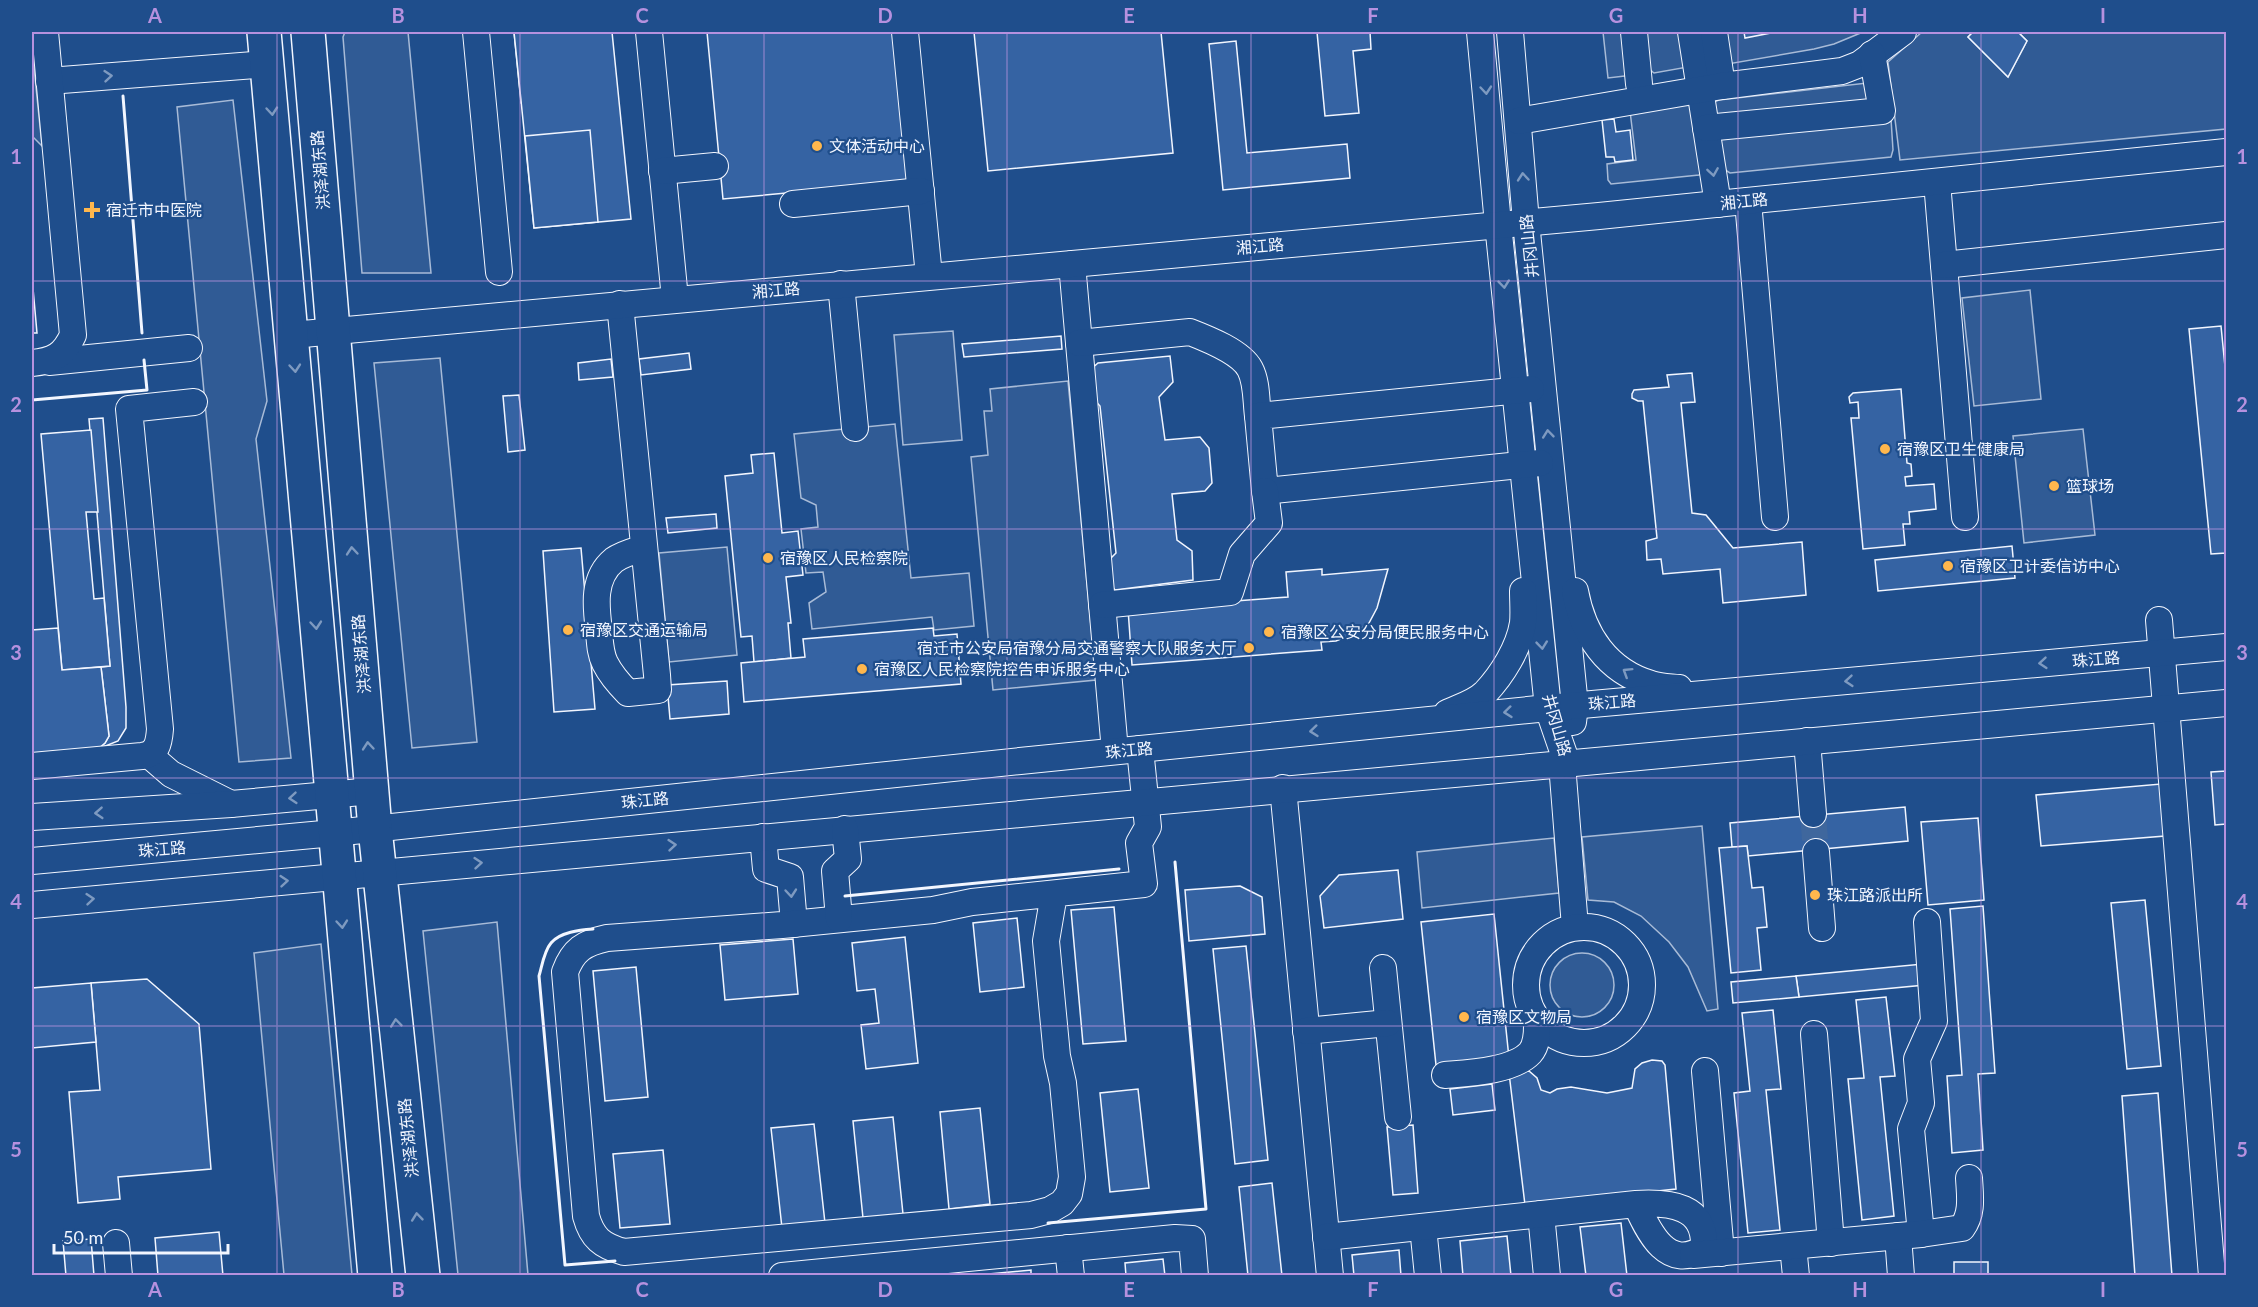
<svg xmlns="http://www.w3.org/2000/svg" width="2258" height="1307" font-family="Lato,'Noto Sans SC',sans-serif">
  <rect width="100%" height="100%" fill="#1f4e8c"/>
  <g fill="#305b95" stroke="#a8bbd7" stroke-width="1.5">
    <path d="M345 32H408L431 273H362L343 37Z"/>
    <path d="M1603 32H1628L1633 75 1608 78Z"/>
    <path d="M1645 32H1683L1688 67 1654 73 1648 68Z"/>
    <path d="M1722 32H1863L1834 44 1814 49 1728 64Z"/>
    <path d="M1922 32H1973L1968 37 2008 77 2027 41 2018 32H2226V129L1900 160 1888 62Z"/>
    <path d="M32 48 42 146 32 136Z"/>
    <path d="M1867 83 1876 99 1716 118 1714 102 1719 100Z"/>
    <path d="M233 100 267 401 256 439 291 758 239 762 177 107Z"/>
    <path d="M1693 103 1704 170 1699 175 1611 184 1608 180 1607 164 1636 160 1630 111Z"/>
    <path d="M1891 119 1893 150 1891 157 1730 173 1722 168 1719 141 1721 135Z"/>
    <path d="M2030 290 2041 399 1974 406 1962 298Z"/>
    <path d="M953 331 962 440 903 445 894 335Z"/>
    <path d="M440 358 477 742 412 748 374 363Z"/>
    <path d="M1068 381 1096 680 993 690 971 457 988 455 984 411H992L990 389Z"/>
    <path d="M895 424 911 578 969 573 974 626 934 630 932 617 812 629 809 603 826 592 823 572 806 573 801 529 818 527 816 505 801 498 794 434Z"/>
    <path d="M2083 429 2095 535 2024 543 2013 436Z"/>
    <path d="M727 547 737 655 669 662 659 553Z"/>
    <path d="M1702 826 1718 1009 1707 1011 1688 967 1669 942 1641 916 1614 902 1588 900 1582 837Z"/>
    <path d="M1554 838 1559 893 1422 908 1417 852Z"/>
    <path d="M497 922 528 1275H458L423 931Z"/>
    <path d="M321 944 352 1275H284L254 953Z"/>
    <circle cx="1582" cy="985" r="32"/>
  </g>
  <g fill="#3563a3" stroke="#f2f6ff" stroke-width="1.5">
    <path d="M514 32H585L592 102 532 108 531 102 521 103Z"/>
    <path d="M514 32H612L631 219 534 228Z"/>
    <path d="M707 32H901L916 181 723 199Z"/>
    <path d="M974 32H1161L1173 153 988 171Z"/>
    <path d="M1317 32H1370L1371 49 1353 51 1359 113 1325 116Z"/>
    <path d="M1744 32H1776L1745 38Z"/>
    <path d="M1973 32H2018L2027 41 2008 77 1968 37Z"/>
    <path d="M1236 41 1247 153 1347 144 1350 178 1223 190 1209 44Z"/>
    <path d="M1614 119 1616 132 1630 130 1633 160 1615 162 1614 157H1606L1602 120Z"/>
    <path d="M590 130 598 222 534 228 525 136Z"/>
    <path d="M32 277 37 333H32Z"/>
    <path d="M2221 326 2226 377V553L2211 554 2189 329Z"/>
    <path d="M1061 336 1062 349 964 357 962 344Z"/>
    <path d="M689 353 691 369 641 375 639 359Z"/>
    <path d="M1170 356 1173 382 1159 397 1165 440 1200 437 1209 448 1212 483 1205 491 1172 494 1177 540 1192 551 1193 580 1115 590 1108 582 1105 564 1116 553 1100 406 1090 395 1089 371 1098 363Z"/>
    <path d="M611 359 613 377 579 380 578 363Z"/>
    <path d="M1692 373 1695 402 1681 403 1692 513 1706 515 1733 548 1802 542 1806 595 1723 603 1720 569 1663 574 1661 559 1647 560 1646 541 1657 538 1643 401H1638L1632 398V394L1634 390 1669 387 1667 375Z"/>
    <path d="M1901 389 1907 463 1911 464 1912 476 1905 477 1906 486 1934 484 1936 509 1909 512 1910 524H1903L1905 545 1863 549 1851 418H1859L1858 402 1850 403 1849 397 1853 393Z"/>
    <path d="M519 395 525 450 508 452 503 396Z"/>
    <path d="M103 418 126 707V728L118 741 98 749 105 743 109 736 101 667 110 666 89 419Z"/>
    <path d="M91 430 98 512H86L94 599 104 598 110 666 62 670 41 434Z"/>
    <path d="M774 453 782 533 798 531 803 575 786 577 791 623H788L791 658 754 662 752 636 741 637 725 476 753 473 751 455Z"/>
    <path d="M716 514 717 528 668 533 666 518Z"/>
    <path d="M2012 546 2015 578 1878 591 1875 560Z"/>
    <path d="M581 548 595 709 554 712 543 551Z"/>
    <path d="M1322 569V575L1388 569 1377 608 1369 623 1355 633 1336 641 1321 642 1322 650 1132 665 1128 609 1288 597 1286 572Z"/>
    <path d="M58 628 62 670 101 667 109 736 105 743 98 749 32 755V630Z"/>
    <path d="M933 628 934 636 957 634 961 684 744 702 741 663 805 657 803 639Z"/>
    <path d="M727 681 729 714 670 719 667 685Z"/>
    <path d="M2226 771V824L2215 825 2211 772Z"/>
    <path d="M2161 784 2165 836 2041 846 2036 795Z"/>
    <path d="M1905 807 1908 841 1748 856 1747 846 1732 847 1730 823Z"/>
    <path d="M1978 818 1984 900 1928 905 1921 822Z"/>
    <path d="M1747 846 1752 888 1763 887 1767 927 1757 928 1761 970 1731 973 1719 848Z"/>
    <path d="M1398 870 1403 919 1324 928 1320 896 1339 875Z"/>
    <path d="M1240 886 1262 897 1265 934 1189 941 1185 890Z"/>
    <path d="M2145 900 2161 1066 2127 1069 2111 903Z"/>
    <path d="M1983 906 1995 1073 1978 1074 1983 1150 1952 1153 1947 1076 1962 1075 1950 909Z"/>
    <path d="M1114 907 1126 1041 1083 1044 1071 910Z"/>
    <path d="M1494 914 1509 1058 1436 1065 1421 922Z"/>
    <path d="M1017 918 1024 987 980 992 973 923Z"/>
    <path d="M905 937 918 1063 866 1069 861 1025 879 1023 875 989 857 991 852 943Z"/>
    <path d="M793 939 798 994 725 1000 720 945Z"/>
    <path d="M1246 946 1268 1160 1235 1164 1213 949Z"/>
    <path d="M1923 964 1925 985 1799 997 1796 976Z"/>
    <path d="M636 967 648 1097 605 1101 593 971Z"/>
    <path d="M1796 976 1799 997 1733 1003 1731 982Z"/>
    <path d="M147 979 199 1024 211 1169 118 1177 120 1199 78 1203 69 1092 100 1090 91 983Z"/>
    <path d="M91 983 96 1042 32 1048V988Z"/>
    <path d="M1886 997 1895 1076 1880 1077 1894 1216 1862 1220 1848 1079 1864 1078 1856 1000Z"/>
    <path d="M1773 1010 1781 1089 1766 1090 1780 1230 1748 1233 1734 1093 1750 1091 1742 1013Z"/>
    <path d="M1652 1060 1662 1061 1665 1065 1676 1189 1525 1205 1509 1073 1529 1071 1537 1078 1541 1090 1550 1093 1557 1089 1571 1087 1607 1093 1632 1088 1635 1069 1642 1063Z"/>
    <path d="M1492 1084 1495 1110 1453 1115 1450 1089Z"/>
    <path d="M1138 1089 1149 1188 1110 1192 1100 1093Z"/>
    <path d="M2158 1093 2172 1276H2135L2122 1096Z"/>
    <path d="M980 1108 990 1204 949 1209 940 1112Z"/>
    <path d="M893 1117 903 1214 863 1218 853 1121Z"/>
    <path d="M814 1124 825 1223 782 1228 771 1128Z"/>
    <path d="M1413 1125 1418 1193 1393 1195 1387 1127Z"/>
    <path d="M663 1150 670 1224 620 1228 613 1154Z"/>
    <path d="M1272 1183 1282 1276H1248L1239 1187Z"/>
    <path d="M1621 1223 1627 1276H1586L1580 1227Z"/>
    <path d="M219 1232 223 1276H158L155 1238Z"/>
    <path d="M1507 1236 1511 1276H1463L1460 1241Z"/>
    <path d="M91 1239 94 1276H66L63 1241Z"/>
    <path d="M1399 1250 1401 1276H1354L1352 1255Z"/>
    <path d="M1163 1259 1165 1276H1126L1125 1263Z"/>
    <rect x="1954" y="1262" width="34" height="14"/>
    <path d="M1031 1270V1276H989V1274Z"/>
  </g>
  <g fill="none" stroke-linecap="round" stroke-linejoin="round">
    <path stroke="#3f679d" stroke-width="26" stroke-dasharray="26 13" stroke-linecap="butt" d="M1813 814 1816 852"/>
    <g stroke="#f2f6ff" stroke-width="28">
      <g id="minor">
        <path d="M476 32 499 272"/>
        <path d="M649 32 675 299"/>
        <path d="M905 32 929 276"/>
        <path d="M1480 32 1498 224 1548 708 1567 763"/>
        <path d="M1510 32 1526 222 1575 706 1573 722"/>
        <path d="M1634 32 1639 84"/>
        <path d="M1691 32 1718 204"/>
        <path d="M1714 32 1722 86"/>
        <path d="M49 81 267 64"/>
        <path d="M1518 121 1722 86 1842 71 1860 64 1903 32"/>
        <path d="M1706 128 1882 111 1872 54"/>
        <path d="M662 171 715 166"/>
        <path d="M1937 182 1965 517"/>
        <path d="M1748 201 1775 517"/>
        <path d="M793 204 921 191"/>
        <path d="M1072 264 1115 751"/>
        <path d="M1944 265 2226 235"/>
        <path d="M841 284 855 428"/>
        <path d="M620 304 657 675 658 690 628 693C619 684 611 675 605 663 600 653 600 642 599 631 596 607 592 578 614 560 622 554 634 551 644 548"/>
        <path d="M292 335 1599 216 2226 152"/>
        <path d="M1079 343 1190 332C1208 339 1241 352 1250 369 1257 382 1256 401 1258 416"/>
        <path d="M49 362 189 348"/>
        <path d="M32 363C54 361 64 355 73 335L45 32"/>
        <path d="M1531 389 1258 416 1265 491 1540 463"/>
        <path d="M1575 591C1583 635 1607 671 1651 684 1660 687 1670 687 1679 688"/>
        <path d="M1102 605 1230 592 1242 554 1269 523 1265 491"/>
        <path d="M2159 620 2212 1276"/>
        <path d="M1447 713C1460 707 1475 703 1485 693 1502 675 1519 648 1523 623 1524 613 1523 601 1523 591"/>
        <path d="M1807 741 1813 814"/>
        <path d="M149 755 171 774 231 804"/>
        <path d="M1562 764 1575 927"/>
        <path d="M32 766 142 756C157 754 159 743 160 729L129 409 194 402"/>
        <path d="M1283 788 1330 1276"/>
        <path d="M32 817 231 804 372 791"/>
        <path d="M763 837 766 869 790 877 794 924"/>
        <path d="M1816 852 1822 928"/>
        <path d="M32 861 334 833 1020 761 1548 708 2226 647"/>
        <path d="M1054 894 1046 941 1057 1056 1063 1083 1072 1177 1069 1194 1062 1203 1050 1210 1031 1215 624 1252C602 1246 592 1238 586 1216L565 972C573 950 584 943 607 938L782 925 933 910 972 902 1144 884 1139 843 1148 827 1140 749"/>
        <path d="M32 905 2226 703"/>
        <path d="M839 919 835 871 848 859 845 829"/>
        <circle cx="1584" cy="985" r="58"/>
        <path d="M1383 968 1398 1117"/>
        <path d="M1306 1031 1388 1023"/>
        <path d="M1814 1034 1831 1243"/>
        <path d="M1705 1071 1721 1253"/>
        <path d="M1445 1075C1469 1073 1513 1071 1530 1053 1538 1044 1537 1031 1537 1021"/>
        <path d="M1541 1214 1547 1276"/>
        <path d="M1423 1227 1428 1276"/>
        <path d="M1921 1234 1911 1129 1921 1103 1917 1059 1934 1021 1927 922"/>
        <path d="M1898 1236 1901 1276"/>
        <path d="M1326 1237 1636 1204C1649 1233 1668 1272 1704 1248 1706 1205 1670 1202 1636 1204"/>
        <path d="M116 1243 119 1276"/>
        <path d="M1793 1246 1796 1276"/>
        <path d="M1068 1248 1071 1276"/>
        <path d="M1693 1255 1921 1234 1962 1228C1973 1213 1970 1196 1969 1178"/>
        <path d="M782 1276 1175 1238 1192 1239 1195 1276"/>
      </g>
    </g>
    <g stroke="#f2f6ff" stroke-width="36">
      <g id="major">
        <path d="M264 32C301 446 336 861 375 1276"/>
        <path d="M308 32 375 829 423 1276"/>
      </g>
    </g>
    <use href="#minor" stroke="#1f4e8c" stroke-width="26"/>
    <use href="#major" stroke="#1f4e8c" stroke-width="33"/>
    <g stroke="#f2f6ff" stroke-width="3">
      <path d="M123 96 142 333"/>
      <path d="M32 400 147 390 144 360"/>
      <path d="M845 896 1119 869"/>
      <path d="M593 929C580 930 560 932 551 943 544 951 542 966 539 976L565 1265 615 1261"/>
      <path d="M1048 1223 1206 1209 1175 862"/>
    </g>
  </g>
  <defs><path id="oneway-chevron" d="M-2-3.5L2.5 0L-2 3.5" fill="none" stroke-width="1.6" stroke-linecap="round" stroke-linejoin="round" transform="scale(1.5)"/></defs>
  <g stroke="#7e9ac0">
    <use href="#oneway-chevron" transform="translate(108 76) rotate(-5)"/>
    <use href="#oneway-chevron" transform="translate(1486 90) rotate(85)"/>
    <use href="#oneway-chevron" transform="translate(272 111) rotate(85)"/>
    <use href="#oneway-chevron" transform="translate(1713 172) rotate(81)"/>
    <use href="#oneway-chevron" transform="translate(1523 177) rotate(-95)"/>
    <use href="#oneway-chevron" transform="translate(1504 284) rotate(84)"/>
    <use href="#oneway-chevron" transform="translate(295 368) rotate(85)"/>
    <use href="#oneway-chevron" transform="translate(1548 434) rotate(-96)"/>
    <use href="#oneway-chevron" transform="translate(352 551) rotate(-95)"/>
    <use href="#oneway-chevron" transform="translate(316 625) rotate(85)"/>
    <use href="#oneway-chevron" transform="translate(1542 645) rotate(84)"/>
    <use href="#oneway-chevron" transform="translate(2043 663) rotate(175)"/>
    <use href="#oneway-chevron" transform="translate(1627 672) rotate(-148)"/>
    <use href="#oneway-chevron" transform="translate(1849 681) rotate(175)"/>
    <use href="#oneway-chevron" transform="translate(1508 712) rotate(174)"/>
    <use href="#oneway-chevron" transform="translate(1314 731) rotate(174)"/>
    <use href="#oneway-chevron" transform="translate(368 746) rotate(-95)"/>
    <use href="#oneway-chevron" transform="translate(293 798) rotate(175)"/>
    <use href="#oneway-chevron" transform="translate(99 813) rotate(176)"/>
    <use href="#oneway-chevron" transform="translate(672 845) rotate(-5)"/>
    <use href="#oneway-chevron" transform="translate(478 863) rotate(-5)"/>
    <use href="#oneway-chevron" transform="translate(284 881) rotate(-5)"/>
    <use href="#oneway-chevron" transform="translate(791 893) rotate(85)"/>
    <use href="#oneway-chevron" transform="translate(90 899) rotate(-5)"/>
    <use href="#oneway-chevron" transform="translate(342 924) rotate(85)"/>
    <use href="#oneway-chevron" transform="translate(396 1023) rotate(-96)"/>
    <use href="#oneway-chevron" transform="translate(417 1217) rotate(-96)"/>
  </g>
  <path fill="none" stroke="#b691df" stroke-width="1.5" stroke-opacity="0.55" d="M277 32V1276M520 32V1276M764 32V1276M1007 32V1276M1251 32V1276M1494 32V1276M1738 32V1276M1981 32V1276M32 281H2226M32 529H2226M32 778H2226M32 1026H2226"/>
  <g fill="#ffb74d" stroke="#1f4e8c" stroke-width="2">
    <circle cx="817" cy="146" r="6"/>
    <path d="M89 201h6v6h6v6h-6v6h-6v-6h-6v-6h6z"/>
    <circle cx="1885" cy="449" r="6"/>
    <circle cx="2054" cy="486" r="6"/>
    <circle cx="768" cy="558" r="6"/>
    <circle cx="1948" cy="566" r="6"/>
    <circle cx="568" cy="630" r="6"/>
    <circle cx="1269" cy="632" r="6"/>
    <circle cx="1249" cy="648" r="6"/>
    <circle cx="862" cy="669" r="6"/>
    <circle cx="1815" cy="895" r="6"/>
    <circle cx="1464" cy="1017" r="6"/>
  </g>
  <g text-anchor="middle" stroke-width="4.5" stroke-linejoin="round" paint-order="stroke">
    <g font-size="16" fill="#f2f6ff" stroke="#1f4e8c" text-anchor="start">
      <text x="829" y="152">文体活动中心</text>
      <text x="106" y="216">宿迁市中医院</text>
      <text x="1897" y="455">宿豫区卫生健康局</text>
      <text x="2066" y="492">篮球场</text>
      <text x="780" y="564">宿豫区人民检察院</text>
      <text x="1960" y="572">宿豫区卫计委信访中心</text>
      <text x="580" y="636">宿豫区交通运输局</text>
      <text x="1281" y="638">宿豫区公安分局便民服务中心</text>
      <text x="1237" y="654" text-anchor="end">宿迁市公安局宿豫分局交通警察大队服务大厅</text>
      <text x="874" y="675">宿豫区人民检察院控告申诉服务中心</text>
      <text x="1827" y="901">珠江路派出所</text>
      <text x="1476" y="1023">宿豫区文物局</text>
    </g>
    <g font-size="16" fill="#f2f6ff" stroke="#1f4e8c">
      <text transform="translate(320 170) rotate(-95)" y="6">洪泽湖东路</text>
      <text transform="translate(1744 201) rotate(-6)" y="6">湘江路</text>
      <text transform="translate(1260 246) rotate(-5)" y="6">湘江路</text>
      <text transform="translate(1529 246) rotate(-96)" y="6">井冈山路</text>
      <text transform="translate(776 290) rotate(-5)" y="6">湘江路</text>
      <text transform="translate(361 654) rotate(-95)" y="6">洪泽湖东路</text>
      <text transform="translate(2096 659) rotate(-5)" y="6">珠江路</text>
      <text transform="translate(1612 702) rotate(-5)" y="6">珠江路</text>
      <text transform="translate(1557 725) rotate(74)" y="6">井冈山路</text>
      <text transform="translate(1129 750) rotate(-6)" y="6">珠江路</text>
      <text transform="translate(645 800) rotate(-6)" y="6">珠江路</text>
      <text transform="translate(162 849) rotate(-5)" y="6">珠江路</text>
      <text transform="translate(408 1138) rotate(-96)" y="6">洪泽湖东路</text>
    </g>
  </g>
  <rect width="2258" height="1307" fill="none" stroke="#1f4e8c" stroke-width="66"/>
  <path d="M54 1244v9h174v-9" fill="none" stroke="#f2f6ff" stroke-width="3"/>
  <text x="63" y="1244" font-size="18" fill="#f2f6ff" stroke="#1f4e8c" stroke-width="4.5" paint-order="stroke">50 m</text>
  <rect x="33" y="33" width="2192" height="1241" fill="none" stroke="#b691df" stroke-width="2"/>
  <g font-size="20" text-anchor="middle" font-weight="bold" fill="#b691df">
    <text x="155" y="23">A</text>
    <text x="398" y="23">B</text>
    <text x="642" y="23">C</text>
    <text x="885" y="23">D</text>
    <text x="1129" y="23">E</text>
    <text x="1373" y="23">F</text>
    <text x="1616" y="23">G</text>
    <text x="1860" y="23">H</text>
    <text x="2103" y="23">I</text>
    <text x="16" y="164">1</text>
    <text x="2242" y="164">1</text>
    <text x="16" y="412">2</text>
    <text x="2242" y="412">2</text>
    <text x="16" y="660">3</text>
    <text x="2242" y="660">3</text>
    <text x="16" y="909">4</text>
    <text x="2242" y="909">4</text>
    <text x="16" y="1157">5</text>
    <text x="2242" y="1157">5</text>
    <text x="155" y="1297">A</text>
    <text x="398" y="1297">B</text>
    <text x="642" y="1297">C</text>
    <text x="885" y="1297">D</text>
    <text x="1129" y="1297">E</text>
    <text x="1373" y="1297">F</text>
    <text x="1616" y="1297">G</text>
    <text x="1860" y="1297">H</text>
    <text x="2103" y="1297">I</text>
  </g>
</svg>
